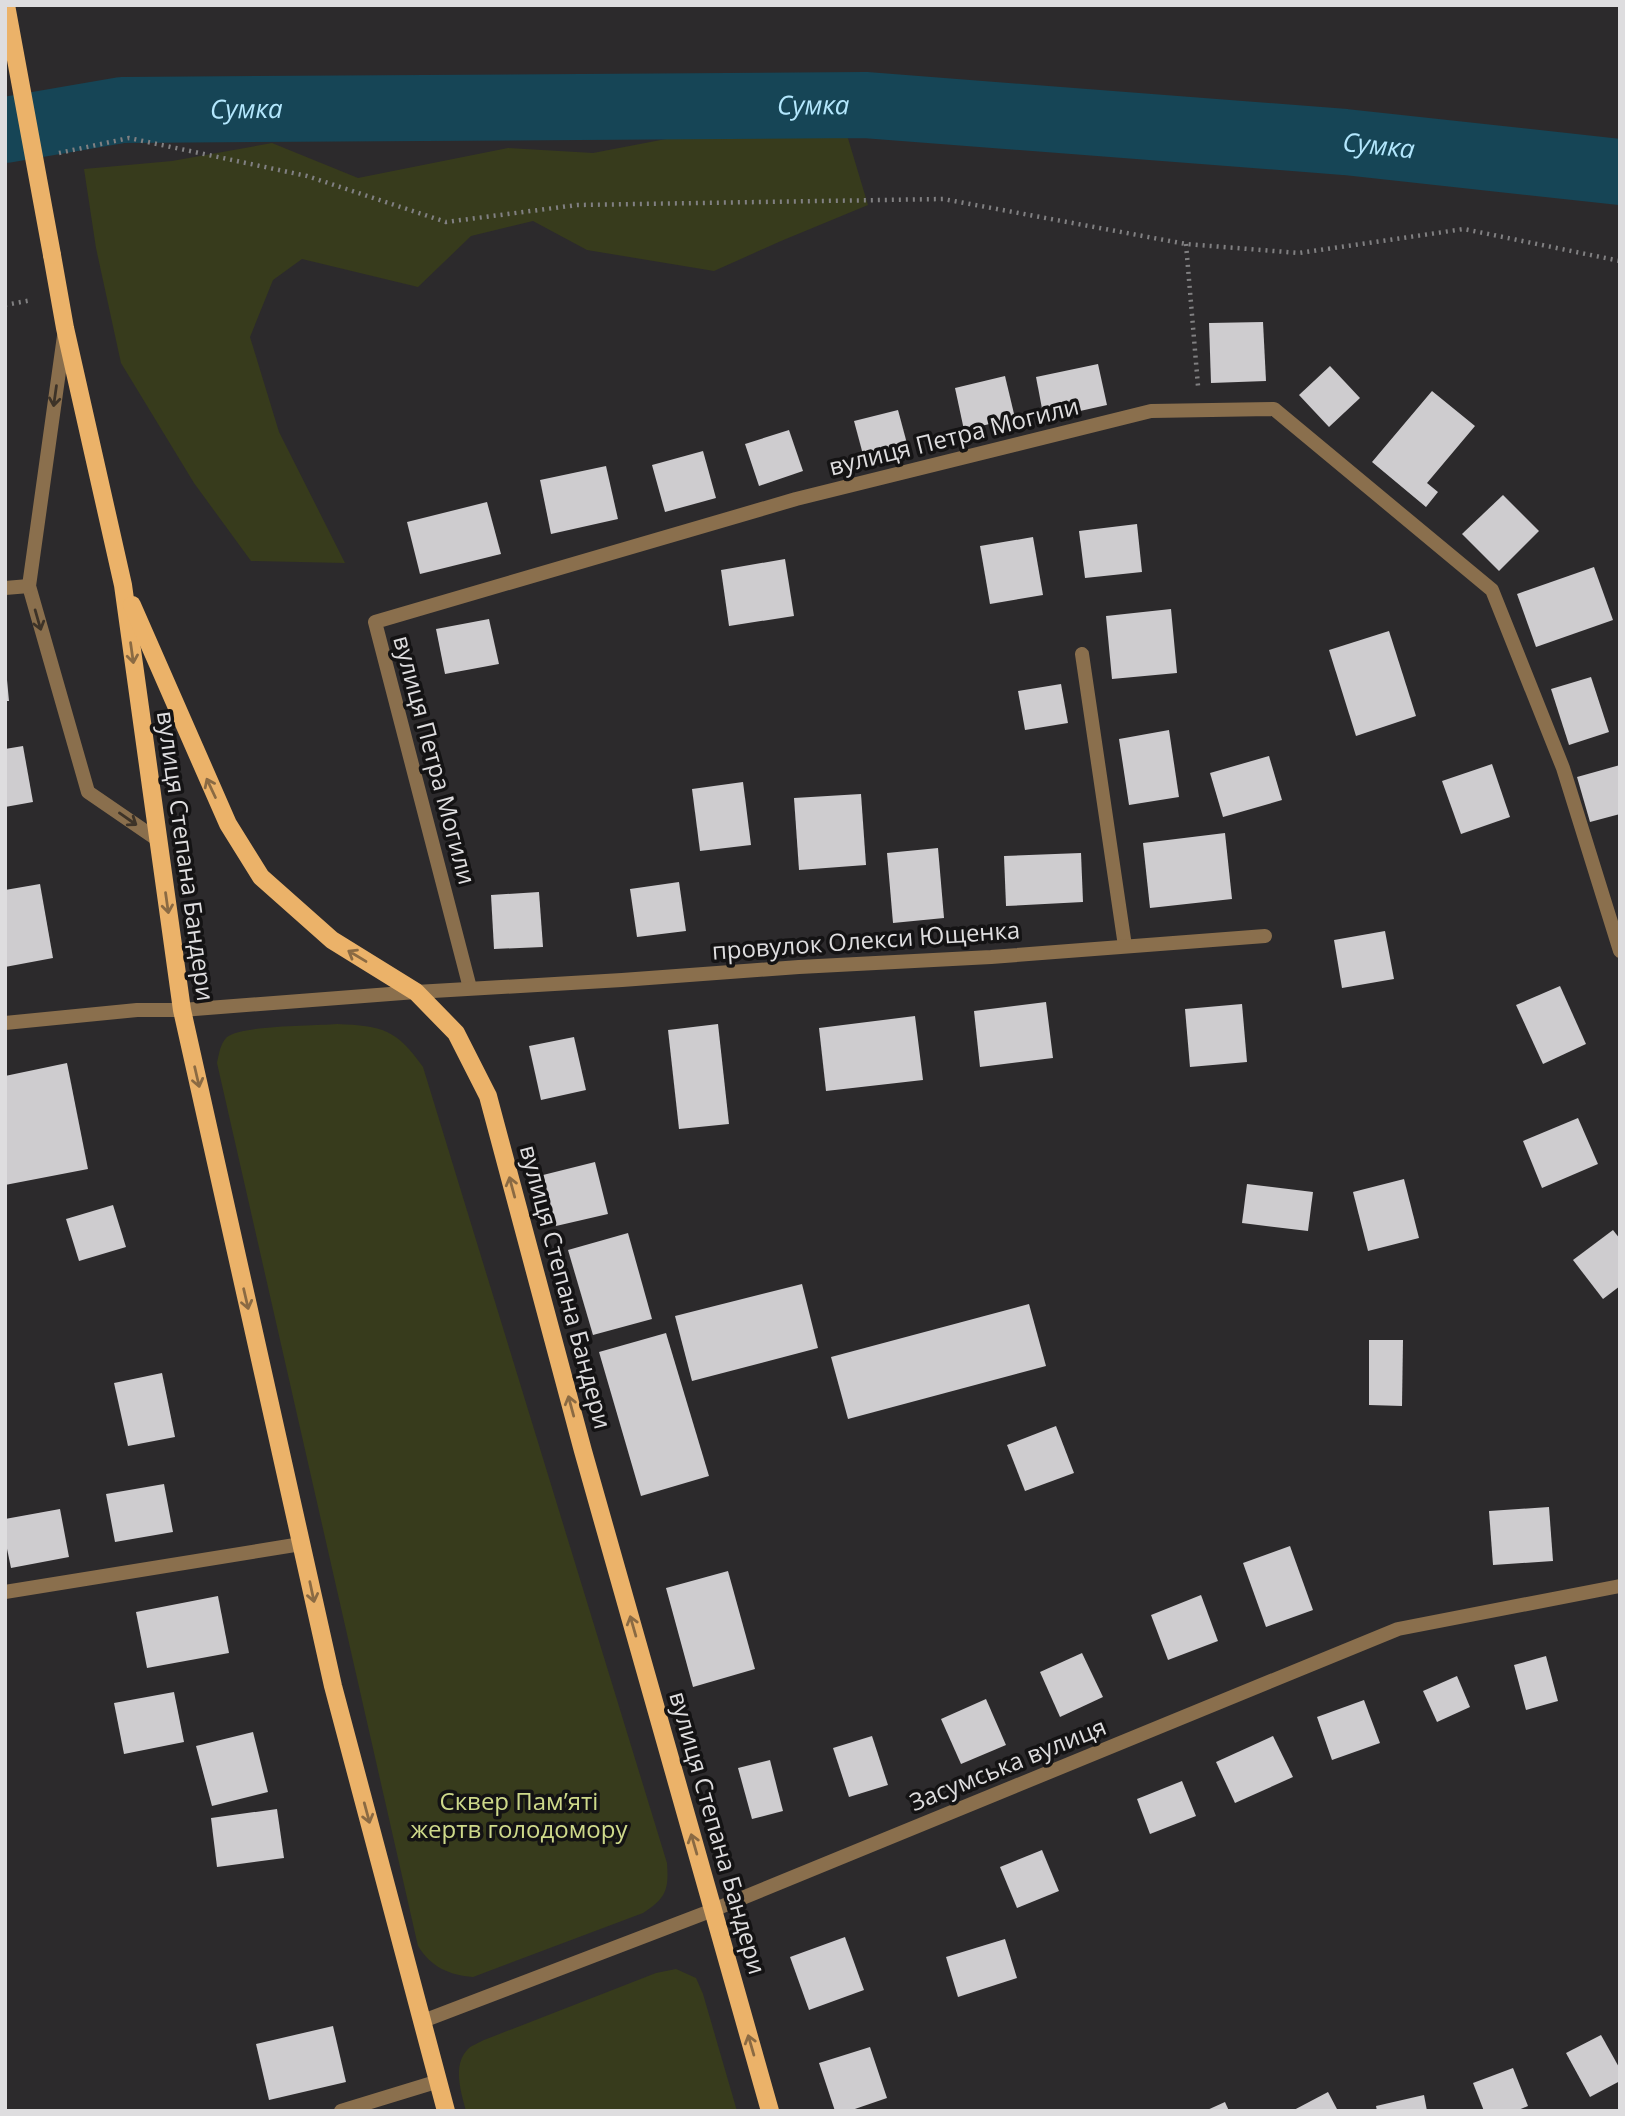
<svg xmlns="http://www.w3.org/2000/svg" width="1625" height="2116" font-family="'Open Sans',sans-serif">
  <rect width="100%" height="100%" fill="#2c2a2c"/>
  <g fill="#373b1c">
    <path d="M692 134 847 135 868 205 781 241 714 271 587 250 533 221 471 236 418 287 302 259 273 280 250 337 279 432 345 563 251 561 194 483 121 363 96 248 84 169 172 161 272 143 358 178 508 148 593 153Z"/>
    <path d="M337 1024C383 1026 396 1029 423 1067L667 1863C669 1890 666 1898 643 1913L473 1977C449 1975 431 1967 418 1946L217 1063C219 1054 220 1044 227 1037 242 1025 315 1026 337 1024Z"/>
    <path d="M676 1969 696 1978 703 1994 737 2111H466C461 2092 452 2065 468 2049 472 2045 479 2043 484 2040L656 1973Z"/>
  </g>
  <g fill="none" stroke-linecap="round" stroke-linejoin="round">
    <path stroke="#164556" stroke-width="66" id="s1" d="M5 130 122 110 865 105 1345 142 1620 172"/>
  </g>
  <g fill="#cecccf">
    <path d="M1263 322 1266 381 1211 383 1209 323Z"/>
    <path d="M1098 364 1107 405 1044 419 1036 377Z"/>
    <path d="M1330 366 1360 398 1329 427 1299 395Z"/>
    <path d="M1005 376 1015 418 964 430 955 388Z"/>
    <path d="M1432 391 1475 426 1427 483 1438 492 1426 507 1372 462Z"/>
    <path d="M898 410 909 451 865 462 854 421Z"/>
    <path d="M789 430 803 471 759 486 745 444Z"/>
    <path d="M703 451 716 498 665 512 652 465Z"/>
    <path d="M606 466 618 519 551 534 540 480Z"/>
    <path d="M1503 495 1539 531 1499 571 1462 534Z"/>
    <path d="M487 502 501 554 420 574 407 522Z"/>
    <path d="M1137 524 1142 572 1085 578 1079 531Z"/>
    <path d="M1033 537 1043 595 990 604 980 546Z"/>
    <path d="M785 559 794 616 729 626 721 570Z"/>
    <path d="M1594 567 1613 620 1536 647 1517 594Z"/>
    <path d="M1171 609 1177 673 1112 679 1106 616Z"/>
    <path d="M489 619 499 664 445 674 436 629Z"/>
    <path d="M1389 631 1416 716 1356 736 1329 650Z"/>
    <path d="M1591 677 1609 732 1569 745 1551 689Z"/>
    <path d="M5 680H7L9 701H5Z"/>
    <path d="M1061 684 1068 723 1025 730 1018 691Z"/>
    <path d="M1169 730 1179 797 1129 805 1119 739Z"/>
    <path d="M23 746 33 802 5 807V749Z"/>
    <path d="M1269 756 1282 800 1223 817 1210 773Z"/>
    <path d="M1492 764 1510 817 1461 834 1442 781Z"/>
    <path d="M1620 765V814L1590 822 1577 777Z"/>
    <path d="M743 782 751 845 700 851 692 789Z"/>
    <path d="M861 794 866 865 799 870 794 798Z"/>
    <path d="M1225 833 1232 899 1150 908 1143 843Z"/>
    <path d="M938 848 944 918 893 923 887 853Z"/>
    <path d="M1081 853 1083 902 1006 906 1004 856Z"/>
    <path d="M679 882 686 931 637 937 630 889Z"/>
    <path d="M40 884 53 958 5 967V890Z"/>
    <path d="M539 892 543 947 494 949 491 895Z"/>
    <path d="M1385 931 1394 979 1342 988 1334 940Z"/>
    <path d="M1560 986 1586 1044 1543 1064 1516 1005Z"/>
    <path d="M1046 1002 1053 1058 980 1067 974 1011Z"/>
    <path d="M1242 1004 1247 1062 1190 1067 1185 1009Z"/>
    <path d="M915 1016 923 1080 826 1091 819 1028Z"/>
    <path d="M718 1024 729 1124 679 1129 668 1030Z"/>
    <path d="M574 1037 586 1090 541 1100 529 1046Z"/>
    <path d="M67 1063 88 1169 5 1185V1076Z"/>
    <path d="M1578 1118 1598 1164 1542 1188 1523 1141Z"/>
    <path d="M595 1162 608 1214 556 1226 543 1175Z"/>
    <path d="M1404 1179 1419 1238 1368 1251 1353 1192Z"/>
    <path d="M1247 1184 1313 1192 1308 1231 1242 1223Z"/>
    <path d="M113 1205 126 1247 79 1261 66 1219Z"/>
    <path d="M1613 1230 1620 1239V1286L1603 1299 1573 1260Z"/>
    <path d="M628 1233 652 1319 593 1335 568 1250Z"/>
    <path d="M802 1284 818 1348 692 1381 675 1316Z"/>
    <path d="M1029 1304 1046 1366 848 1419 831 1357Z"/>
    <path d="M666 1333 709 1476 641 1496 599 1352Z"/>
    <path d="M1369 1340H1403L1402 1406 1369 1405Z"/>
    <path d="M162 1373 175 1437 128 1446 114 1383Z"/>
    <path d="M1056 1426 1074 1473 1025 1491 1007 1445Z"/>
    <path d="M164 1484 173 1532 115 1542 106 1494Z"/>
    <path d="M1549 1507 1553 1561 1493 1565 1489 1511Z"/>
    <path d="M60 1509 69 1557 11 1568 5 1539V1519Z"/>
    <path d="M1290 1546 1313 1610 1266 1627 1243 1563Z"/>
    <path d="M728 1571 755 1669 693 1687 666 1588Z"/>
    <path d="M1201 1595 1218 1641 1168 1660 1151 1615Z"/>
    <path d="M218 1596 229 1653 147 1668 136 1612Z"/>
    <path d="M1082 1653 1103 1697 1060 1717 1040 1672Z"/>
    <path d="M1546 1656 1558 1701 1526 1710 1514 1665Z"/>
    <path d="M1457 1676 1470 1707 1437 1722 1423 1691Z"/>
    <path d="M174 1692 184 1742 124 1754 114 1703Z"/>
    <path d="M986 1699 1006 1745 961 1764 941 1719Z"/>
    <path d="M1364 1700 1380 1743 1332 1760 1317 1717Z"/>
    <path d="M253 1732 268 1792 212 1806 196 1746Z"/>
    <path d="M872 1736 888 1785 849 1797 833 1748Z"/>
    <path d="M1273 1736 1293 1777 1235 1803 1216 1762Z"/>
    <path d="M770 1760 783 1811 752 1819 738 1768Z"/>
    <path d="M1182 1781 1196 1816 1150 1834 1137 1799Z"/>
    <path d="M277 1809 284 1858 217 1867 211 1818Z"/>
    <path d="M1042 1850 1059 1891 1017 1908 1000 1867Z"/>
    <path d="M845 1937 864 1990 809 2010 790 1957Z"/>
    <path d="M1005 1939 1017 1978 958 1997 946 1957Z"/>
    <path d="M333 2026 346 2082 269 2100 256 2044Z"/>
    <path d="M1601 2035 1620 2069V2081L1590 2097 1566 2053Z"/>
    <path d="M870 2047 887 2098 849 2111H835L819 2063Z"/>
    <path d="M1513 2068 1528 2106 1516 2111H1484L1473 2083Z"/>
    <path d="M1328 2092 1338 2111H1292Z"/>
    <path d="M1424 2095 1427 2111H1377L1376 2106Z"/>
    <path d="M1225 2102 1229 2111H1205Z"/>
  </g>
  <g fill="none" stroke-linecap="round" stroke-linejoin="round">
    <g stroke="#818082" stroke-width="4.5" stroke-dasharray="2 5" stroke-linecap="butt">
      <path d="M59 153 129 138 307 176 446 222 577 205 943 199 1186 244 1299 253 1464 229 1620 261"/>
      <path d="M1186 244 1198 386"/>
      <path d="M5 305 32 300"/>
    </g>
    <g stroke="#8a6f4d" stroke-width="14">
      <path d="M64 336 29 586 88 792 158 840"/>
      <path d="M1082 654 1125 946"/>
    </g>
    <g stroke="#8a6f4d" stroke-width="14">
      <path d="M5 588 29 586"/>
      <path d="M470 988 375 622 796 499 1151 411 1274 409 1492 590 1563 768 1620 951"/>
      <path d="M5 1023 137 1010H182L416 992 622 980 799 967 991 957 1265 936"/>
      <path d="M5 1592 301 1544"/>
      <path d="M341 2111 439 2081"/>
    </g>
    <path stroke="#8a6f4d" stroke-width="14" d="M423 2021 713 1910 1398 1629 1620 1586"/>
    <g stroke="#ebb269" stroke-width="18">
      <path d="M52 255 65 328 123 585 182 1010 333 1686 446 2111"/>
      <path d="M132 605 228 824 261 877 332 940 416 992 456 1033 488 1096 583 1451 770 2111"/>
    </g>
    <path stroke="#ebb269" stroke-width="18" d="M6 5 52 255"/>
  </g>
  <defs><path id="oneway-shaft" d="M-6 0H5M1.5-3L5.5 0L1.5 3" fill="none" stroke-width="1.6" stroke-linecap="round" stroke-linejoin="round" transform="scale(1.75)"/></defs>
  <g stroke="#3d3328">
    <use href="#oneway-shaft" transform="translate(55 396) rotate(98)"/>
    <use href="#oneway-shaft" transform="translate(38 620) rotate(74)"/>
    <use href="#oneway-shaft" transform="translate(128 819) rotate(35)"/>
  </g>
  <g stroke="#8a6a43">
    <use href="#oneway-shaft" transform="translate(132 653) rotate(82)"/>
    <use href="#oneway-shaft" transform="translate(211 788) rotate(-115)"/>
    <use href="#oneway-shaft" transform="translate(167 903) rotate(82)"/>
    <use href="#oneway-shaft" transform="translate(357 956) rotate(-149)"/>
    <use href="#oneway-shaft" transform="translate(197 1077) rotate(77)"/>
    <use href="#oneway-shaft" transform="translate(512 1187) rotate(-105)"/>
    <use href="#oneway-shaft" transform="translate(246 1299) rotate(77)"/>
    <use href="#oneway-shaft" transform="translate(571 1406) rotate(-105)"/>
    <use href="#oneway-shaft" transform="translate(312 1592) rotate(78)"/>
    <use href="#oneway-shaft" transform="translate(633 1626) rotate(-106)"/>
    <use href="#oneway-shaft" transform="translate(367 1813) rotate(75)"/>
    <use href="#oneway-shaft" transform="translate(694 1844) rotate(-106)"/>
    <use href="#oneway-shaft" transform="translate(751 2045) rotate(-106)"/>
  </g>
  <g text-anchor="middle" stroke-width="7" stroke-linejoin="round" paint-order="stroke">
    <g font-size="24" fill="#dedddf" stroke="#141314">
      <text transform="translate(954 437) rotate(-14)" y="8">вулиця Петра Могили</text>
      <text transform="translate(434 760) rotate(75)" y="8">вулиця Петра Могили</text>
      <text transform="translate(185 856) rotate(82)" y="8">вулиця Степана Бандери</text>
      <text transform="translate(866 941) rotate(-4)" y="8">провулок Олекси Ющенка</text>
      <text transform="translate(565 1287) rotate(75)" y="8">вулиця Степана Бандери</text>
      <text transform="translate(1008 1765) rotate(-22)" y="8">Засумська вулиця</text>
      <text transform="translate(717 1833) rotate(74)" y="8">вулиця Степана Бандери</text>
    </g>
    <g font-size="24" fill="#ced98a" stroke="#141314">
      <text x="519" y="1810">Сквер Пам’яті<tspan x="519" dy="28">жертв голодомору</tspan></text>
    </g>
    <g font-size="26" font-style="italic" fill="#b3e7fd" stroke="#141314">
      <text dy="9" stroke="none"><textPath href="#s1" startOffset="810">Сумка</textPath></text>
      <text dy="9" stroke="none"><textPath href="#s1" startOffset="243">Сумка</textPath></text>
      <text dy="9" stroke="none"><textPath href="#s1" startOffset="1377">Сумка</textPath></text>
    </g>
  </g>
  <rect width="1625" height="2116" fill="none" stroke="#dedddf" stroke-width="14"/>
</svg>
